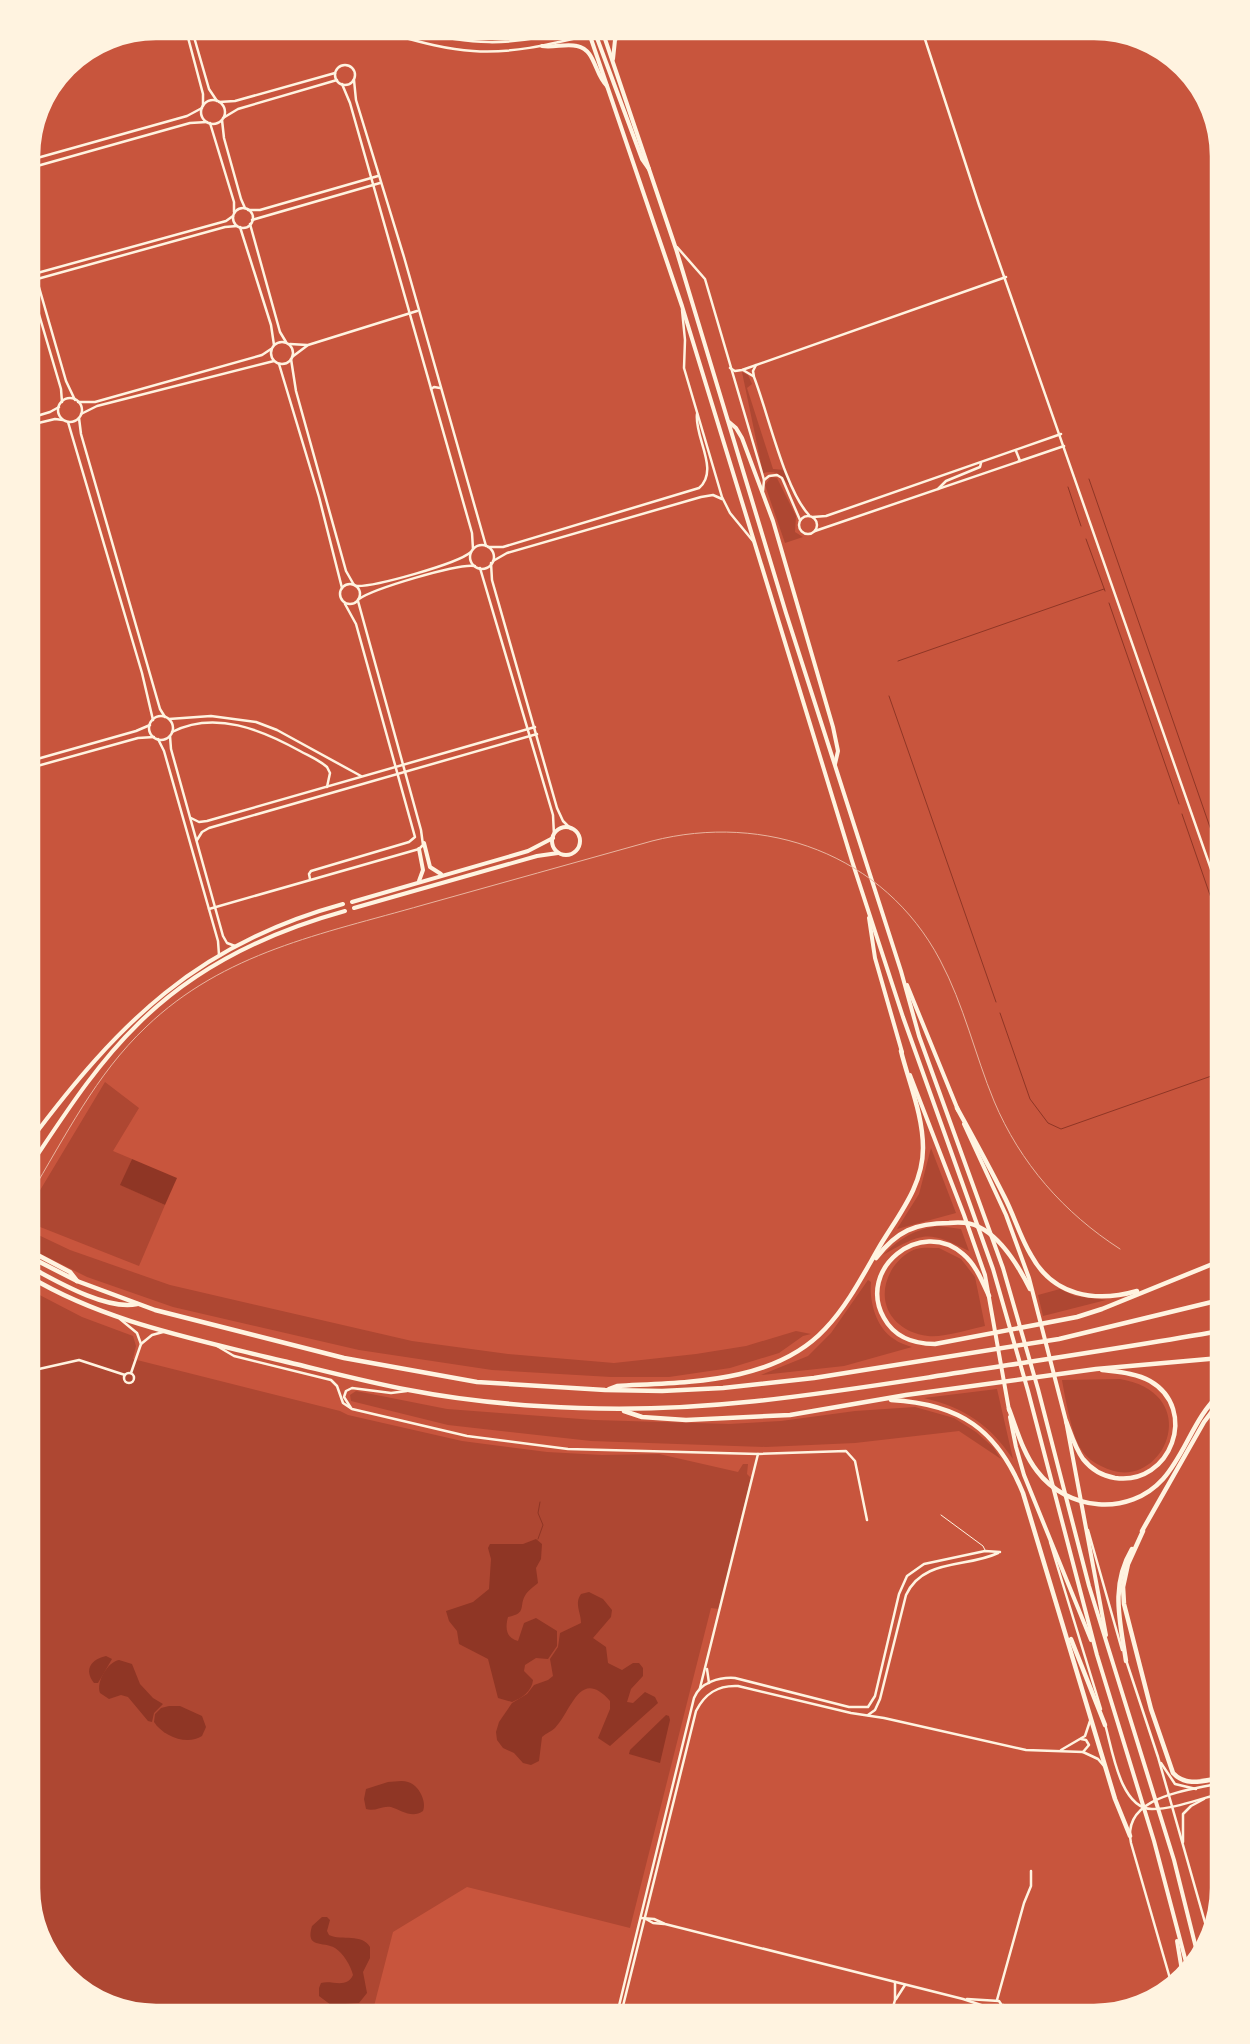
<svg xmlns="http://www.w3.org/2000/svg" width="1250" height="2044" font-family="'Asap Condensed',sans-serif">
  <rect width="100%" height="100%" fill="#c8553d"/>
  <g fill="#ae4732">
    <path d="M742 372 748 375 752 384 747 388 773 469 785 470 790 486C782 478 779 469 763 473Z"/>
    <path d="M771 477 777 478 796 516 795 532 803 537 785 543 765 485Z"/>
    <path d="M105 1082 139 1108 113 1151 132 1159 121 1185 165 1205 139 1266 30 1223V1207Z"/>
    <path d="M931 1148 956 1213 897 1229 919 1194Z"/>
    <path d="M939 1226 961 1229 969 1251C928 1230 923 1232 883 1255 900 1238 915 1229 939 1226Z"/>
    <path d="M30 1231 70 1250 170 1285 412 1341 508 1354 614 1363 696 1354 746 1346 796 1331 811 1334 803 1336 779 1353 730 1368 669 1377H611L492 1370 359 1350 173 1307 87 1277 33 1250 30 1247Z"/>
    <path d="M939 1248 961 1259 975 1277 985 1326C970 1329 942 1338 928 1336 893 1332 874 1302 891 1271 896 1262 906 1252 916 1249 923 1247 932 1248 939 1248Z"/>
    <path d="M868 1280 871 1282C869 1301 876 1328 894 1339 899 1343 906 1345 912 1347L844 1366 761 1375 808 1356 831 1333Z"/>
    <path d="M1060 1289 1075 1296 1106 1300 1043 1316 1038 1295Z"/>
    <path d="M30 1290 82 1317 133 1336 136 1346 133 1359 340 1411 348 1415 462 1441 547 1452 602 1455 659 1454 738 1472 743 1464H748L747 1474 751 1478 719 1609 711 1608 630 1928 467 1887 393 1932 372 2014H148L86 1993 43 1944 30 1888Z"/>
    <path d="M1120 1379C1209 1394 1161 1499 1101 1466 1093 1462 1087 1458 1081 1449 1072 1436 1065 1397 1062 1380Z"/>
    <path d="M997 1389 1013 1459C989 1424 965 1408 924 1398Z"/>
    <path d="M356 1391 447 1409 594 1420 729 1424 781 1421 855 1411 915 1407 954 1418 976 1432 993 1447 1001 1459 959 1431 855 1443 766 1447 591 1441 448 1425 351 1401 350 1395Z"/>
  </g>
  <g fill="#8f3625">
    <path d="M132 1159 177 1178 165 1205 120 1185Z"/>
    <path d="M536 1539 542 1544 541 1559 536 1568 538 1583C533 1587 530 1589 526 1594 518 1606 528 1613 508 1617 505 1628 506 1638 518 1641L524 1623 536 1618 557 1631V1646L548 1659 536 1658 525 1665 524 1671 533 1680C532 1691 522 1698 512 1702L498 1698 488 1659 459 1644 457 1631 449 1621 446 1611 473 1602 489 1589 491 1559 488 1548 490 1544H523Z"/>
    <path d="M589 1592 603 1599 612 1610 611 1617 593 1638 606 1647 608 1663 622 1670 633 1663H639L643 1668V1676L631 1689 627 1702 633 1703 645 1692 655 1697 658 1703 610 1746 598 1738 610 1709V1701C580 1667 572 1710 555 1728 551 1732 546 1733 542 1737L539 1761 531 1765 523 1763 514 1753 503 1748 497 1740 496 1732 499 1722 512 1703 527 1694 534 1685 548 1680 553 1676 550 1659 558 1647 560 1633 581 1623C581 1612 574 1604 581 1594Z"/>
    <path d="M106 1656 112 1659 98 1683H94C83 1669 92 1659 106 1656Z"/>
    <path d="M119 1660 132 1664 140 1684 153 1698 163 1704 154 1713 152 1722 148 1721 128 1697 121 1695 109 1699 100 1693C96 1681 108 1662 119 1660Z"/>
    <path d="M169 1706H180L202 1716 206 1727 202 1736C187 1746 163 1736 154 1722L155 1714 161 1708Z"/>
    <path d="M666 1715 669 1716 670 1720 660 1763 629 1754 630 1750Z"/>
    <path d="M388 1782C394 1782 402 1780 408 1782 419 1785 427 1802 423 1811 412 1819 401 1810 391 1807 383 1805 375 1812 366 1809L364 1799 366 1789Z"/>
    <path d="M322 1917H327L330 1920 327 1931 329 1935C342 1941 362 1933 370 1947V1958L363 1972 367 1993 359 2003 331 2005 319 1996V1988L321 1983C332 1980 347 1989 353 1975 351 1966 343 1953 335 1948 323 1941 305 1949 312 1926Z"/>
  </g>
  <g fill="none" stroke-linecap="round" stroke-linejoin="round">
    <g stroke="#8f3625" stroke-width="1">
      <path d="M1089 479 1220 856"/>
      <path d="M1068 487 1081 526"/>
      <path d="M1086 539 1105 591"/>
      <path d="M1109 603 1179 804"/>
      <path d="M898 661 1104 589"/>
      <path d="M889 696 996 1002"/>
      <path d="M1182 814 1220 924"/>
      <path d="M1000 1013 1030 1099 1048 1123 1061 1129 1220 1073"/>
      <path d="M538 1539 543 1525 538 1513 540 1502"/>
    </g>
    <path stroke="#fff3e0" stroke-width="1" d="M941 1515 983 1546 985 1550"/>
    <g stroke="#fff3e0" stroke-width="2.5">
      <path d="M186 30 203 94V106"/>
      <path d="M192 30 209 89 217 101"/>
      <path d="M376 30C407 38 440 49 473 51 512 54 552 44 590 35"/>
      <path d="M411 30C472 45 506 47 568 31"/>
      <path d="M420 30 444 37"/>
      <path d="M922 30 979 205 1220 895"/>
      <circle cx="345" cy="75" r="10"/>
      <path d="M354 80 356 100 404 257 486 546"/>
      <path d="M342 84 350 103 472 533 473 549"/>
      <circle cx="213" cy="112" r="12"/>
      <path d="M219 102 235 101 335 73"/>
      <path d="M223 118 238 109 337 80"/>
      <path d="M222 120 224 138 241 199 245 208"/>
      <path d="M210 123 234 202V212"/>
      <path d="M30 160 187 116 202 108"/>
      <path d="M30 168 190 123 207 122"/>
      <circle cx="243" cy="218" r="10"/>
      <path d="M248 210H260L378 176"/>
      <path d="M252 220 380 183"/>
      <path d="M250 224 280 332 286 342"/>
      <path d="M240 227 271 325 274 345"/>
      <path d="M677 247 705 279 764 480"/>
      <path d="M30 256 66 381 75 400"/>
      <path d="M30 275 226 221 233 216"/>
      <path d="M30 281 225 227 237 226"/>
      <path d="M30 284 61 389 62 402"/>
      <path d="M682 310 685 340 684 368 722 497 730 513 753 541"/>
      <circle cx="282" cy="353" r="11"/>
      <path d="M290 344 307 345"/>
      <path d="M292 357 308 345 417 311"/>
      <path d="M291 359 296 391 346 571 354 585"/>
      <path d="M279 364 319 497 342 588"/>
      <path d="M756 365 753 371 754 377C768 413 785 490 809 515"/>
      <path d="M730 368 735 371 742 370 1006 277"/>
      <path d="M743 370 753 376"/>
      <path d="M431 389 434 387 440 388"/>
      <circle cx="70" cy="410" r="12"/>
      <path d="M78 402H95L262 355 271 349"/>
      <path d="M81 414 97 406 274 361"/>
      <path d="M30 418 50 412 59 407"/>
      <path d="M79 418 81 434 160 709 165 717"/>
      <path d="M68 422 142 673 153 720"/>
      <path d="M30 425 55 419 63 420"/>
      <path d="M1016 451 1020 461"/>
      <path d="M938 489 946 481 980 467 981 463"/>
      <path d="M763 491 764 480 769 476 777 475 782 478 800 520"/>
      <circle cx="808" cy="525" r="9"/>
      <path d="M813 517 826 516 1061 434"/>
      <path d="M815 531 1064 446"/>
      <circle cx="482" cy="557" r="12"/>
      <path d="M488 547H503L699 488C720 470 694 437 697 414"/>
      <path d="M493 561 507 553 701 497 713 495 722 499"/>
      <path d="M491 563 492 580 557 808 563 821 571 829"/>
      <path d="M480 568 553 815 554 835"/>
      <circle cx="350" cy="594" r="10"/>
      <path d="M356 586C374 587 457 564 471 552"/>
      <path d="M359 599C373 589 458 563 475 566"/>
      <circle cx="161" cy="728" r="12"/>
      <path d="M169 719 211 716 256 722 277 730 361 776"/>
      <path d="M172 732C215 710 262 730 300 751 309 756 319 760 327 767L330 773 327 787"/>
      <path d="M170 736 171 749 223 936 227 943 235 946"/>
      <path d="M158 739 164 751 218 941 219 955"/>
      <path d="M30 761 136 731 150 725"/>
      <path d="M30 768 138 738 154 737"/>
      <path d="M191 818 199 822 207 821 535 727"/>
      <path d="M197 840 202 832 209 828 537 734"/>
      <path d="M310 879 309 874 311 871 409 842 415 837 356 624 345 604"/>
      <path d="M209 909 419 849 423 845 421 830 358 601"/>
      <path d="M120 1319 137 1333 141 1344 131 1373"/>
      <path d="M141 1344 152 1335 163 1332"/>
      <path d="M217 1346 234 1356 331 1380 337 1386 343 1403 352 1409 467 1436 568 1449 758 1454 846 1451 855 1461 867 1520"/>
      <path d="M30 1371 79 1360 125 1375"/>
      <circle cx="129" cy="1378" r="5"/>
      <path d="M351 1408 344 1397 346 1391 352 1388 391 1393 407 1391"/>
      <path d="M707 1669 709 1683"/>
      <path d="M700 1688 758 1454"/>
      <path d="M868 1715 875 1710 880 1699 906 1595C923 1558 967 1568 998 1553"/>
      <path d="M1081 1739 1086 1740 1089 1745 1083 1752"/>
      <path d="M1061 1750 1085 1736 1090 1721"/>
      <path d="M641 1918 654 1919 665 1924 963 1999 990 2008 994 2013 1005 2014"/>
      <path d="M646 1919 653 1923 664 1924"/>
      <path d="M896 1999 905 1985"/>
      <path d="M967 1999 999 2001 1003 2007 999 2013"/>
      <path d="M997 2000 1024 1903 1031 1886V1871"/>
      <path d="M1003 2005 1037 2014"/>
      <path d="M617 2014 694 1698C700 1682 720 1677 735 1678L849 1707H868L875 1696 899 1594 907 1576 924 1564 985 1551 1000 1552"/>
      <path d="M621 2014 696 1711C705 1693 718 1685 738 1686L851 1713 884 1718 1026 1750 1083 1752 1098 1759 1104 1766"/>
      <path d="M891 2014 895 2000V1982"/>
    </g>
    <g stroke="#fff3e0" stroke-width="2.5">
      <path d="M1088 1530 1122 1650"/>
      <path d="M1050 1542 1101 1709"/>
      <path d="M1126 1660 1158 1757 1208 1933"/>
      <path d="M1105 1724C1112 1748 1120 1809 1152 1809 1175 1809 1198 1799 1220 1794"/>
      <path d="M1161 1763 1175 1784 1196 1789"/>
      <path d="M1183 1842V1814L1191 1806 1204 1799"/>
      <path d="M1171 1982 1131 1843C1121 1796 1188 1791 1220 1783"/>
    </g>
    <path stroke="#fff3e0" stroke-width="3" d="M590 35 605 30"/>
    <g stroke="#fff3e0" stroke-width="4">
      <path d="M588 30 682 306 852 861 903 1017 993 1269 1028 1391 1097 1655 1154 1841 1187 1966"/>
      <path d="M594 30 642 159 649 169"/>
      <path d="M602 30 676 249 786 613 901 971 919 1036 1003 1268 1038 1389 1089 1586 1174 1860 1198 1956"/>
      <path d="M567 31 568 30"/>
      <path d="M542 46C554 48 566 43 577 46 596 50 594 74 607 86"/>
      <path d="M613 59 615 40 624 30"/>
      <path d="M729 422 736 428 742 438 773 521 833 727 838 751 835 764"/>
      <circle cx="566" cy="841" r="14"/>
      <path d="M424 843 430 867 441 874"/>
      <path d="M419 849 423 870 419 881"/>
      <path d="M352 902 528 851 553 838"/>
      <path d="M354 908 537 856 558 853"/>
      <path d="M869 918 875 958 902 1052"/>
      <path d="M907 985 958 1110"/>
      <path d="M910 1075 964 1215 985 1275 1009 1410"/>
      <path d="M964 1124 1006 1215 1029 1278 1066 1421 1106 1635"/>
      <path d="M30 1141C118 1023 197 944 343 904"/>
      <path d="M30 1166C63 1117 95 1066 138 1024 194 968 269 932 345 911"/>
      <path d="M1010 1417 1016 1447 1024 1475 1091 1640"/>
      <path d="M1177 1941 1182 1971"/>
    </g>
    <g stroke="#fff3e0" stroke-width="4.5">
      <path d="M957 1108C973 1137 989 1166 1004 1196 1014 1215 1020 1237 1031 1255 1053 1296 1095 1303 1137 1291"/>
      <path d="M30 1169V1168"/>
      <path d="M30 1251 70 1272 77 1281"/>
      <path d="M30 1257 77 1281 155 1310 344 1358 477 1382 605 1390 662 1391 723 1388 814 1378 1059 1339 1220 1300"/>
      <path d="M876 1258C897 1231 915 1223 949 1223 959 1222 970 1222 979 1227 1002 1238 1019 1267 1030 1289"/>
      <path d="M30 1267C56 1281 107 1311 137 1304"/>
      <path d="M30 1277C102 1320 186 1337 266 1357 314 1368 361 1381 409 1390 465 1401 522 1406 579 1408 698 1413 814 1395 931 1377 1027 1362 1124 1348 1220 1331"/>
      <path d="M989 1296C982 1281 976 1265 963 1254 921 1217 856 1269 884 1318 895 1338 914 1344 935 1344L1077 1317 1102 1309 1220 1261"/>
      <path d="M609 1389 617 1386C685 1382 774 1384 825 1329 848 1305 864 1273 881 1244 900 1213 923 1185 923 1148 923 1115 909 1083 901 1051"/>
      <path d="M891 1400C960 1404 997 1429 1023 1493L1115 1799 1130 1836"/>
      <path d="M1009 1409C1017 1430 1023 1453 1037 1471 1067 1511 1129 1517 1163 1479 1186 1453 1194 1417 1220 1394"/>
      <path d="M624 1411 642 1417 686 1420 790 1415 906 1395 1096 1369 1220 1358"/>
      <path d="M1066 1421C1071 1434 1075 1448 1083 1459 1091 1469 1103 1476 1115 1478 1171 1486 1199 1409 1150 1381 1136 1373 1118 1372 1102 1370"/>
      <path d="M1142 1531 1204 1422 1220 1401"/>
      <path d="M1143 1531 1128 1564 1123 1587 1124 1604 1151 1709 1173 1773C1186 1787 1203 1781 1220 1778"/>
      <path d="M1071 1639 1105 1725"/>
      <path d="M1126 1661C1120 1621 1110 1586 1132 1549"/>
    </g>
    <path stroke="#e9b49f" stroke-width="1" d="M30 1195C65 1137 96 1074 146 1027 224 952 322 934 423 905 499 884 576 862 652 841 765 812 884 854 940 960 964 1005 975 1055 994 1101 1020 1163 1064 1213 1120 1249"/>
  </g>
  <path d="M0 0H1250V2044H0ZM156 39H1094A117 117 0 0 1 1211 156V1888A117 117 0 0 1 1094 2005H156A117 117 0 0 1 39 1888V156A117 117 0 0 1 156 39Z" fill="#fff3e0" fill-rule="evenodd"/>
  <path fill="none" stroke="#fff3e0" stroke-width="2.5" d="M156 39H1094A117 117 0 0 1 1211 156V1888A117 117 0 0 1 1094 2005H156A117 117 0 0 1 39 1888V156A117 117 0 0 1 156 39Z"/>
</svg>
